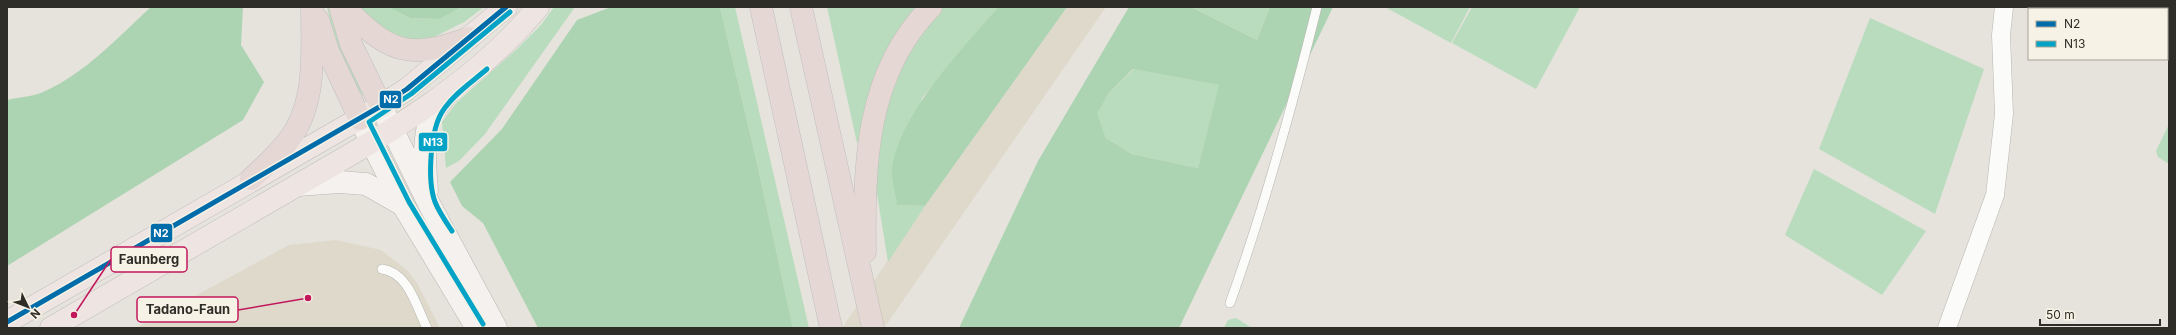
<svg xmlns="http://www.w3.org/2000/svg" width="2176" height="335" font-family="Inter,sans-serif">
  <rect width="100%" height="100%" fill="#e5e3dc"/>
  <g fill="#ded9cb">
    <path d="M1067 7H1106L884 328H842L925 206Z"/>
    <path d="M336 240 381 250 408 271 417 283 440 328H136L289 245Z"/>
  </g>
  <g fill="#badcbe">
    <path d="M327 7H332L365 98C347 78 333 34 327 7Z"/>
    <path d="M360 7H388L410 18 440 19 462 7H484L464 22 434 37 414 40 387 33Z"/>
    <path d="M554 7H575L485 134 459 161 446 168 442 122 457 102 516 50 541 25Z"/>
    <path d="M720 7H735L809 328H793L757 163Z"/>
    <path d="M827 7H921L862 140 857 143Z"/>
    <path d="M941 7H998L922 98 897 205 925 206 888 262 873 169 890 79Z"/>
    <path d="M1191 7H1270L1257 40Z"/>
    <path d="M1385 7H1470L1451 43Z"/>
    <path d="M1472 7H1580L1536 89 1452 43Z"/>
    <path d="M1870 18 1984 69 1935 214 1819 149Z"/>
    <path d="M1134 69 1220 85 1198 168 1132 154 1106 138 1096 114 1108 94Z"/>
    <path d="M2169 124V164L2158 157 2156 151Z"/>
    <path d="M1814 169 1926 231 1882 295 1785 235Z"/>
    <path d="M1236 318 1252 328H1224L1228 320Z"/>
  </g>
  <g fill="#add4b2" fill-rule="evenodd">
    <path d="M151 7H243L241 45 264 82 243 120 7 266V100C18 97 32 97 43 92 86 73 117 38 151 7Z"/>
    <path d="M388 7H462L440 19 410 18Z"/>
    <path d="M611 7H720L757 163 793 328H538L483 223 462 206 450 182 502 129 577 20Z"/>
    <path d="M998 7H1067L925 206 897 205C896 194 891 180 892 169 900 112 962 50 998 7Z"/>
    <path d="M1129 7H1191L1257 40 1270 7H1333L1179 328H959L1038 161ZM1133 69 1219 85 1198 168 1132 154 1106 138 1097 114 1108 94Z"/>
  </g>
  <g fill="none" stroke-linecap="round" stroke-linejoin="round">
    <g stroke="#b8b6b1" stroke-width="10">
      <g id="service">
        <path d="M382 269C409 273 416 306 427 328"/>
        <path d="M1230 303C1265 206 1292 107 1317 7"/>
      </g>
    </g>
    <g stroke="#b8b6b1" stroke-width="19">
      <path id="minor" d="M1947 328 1995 195 2004 114 2001 35 2004 7"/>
    </g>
    <g stroke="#b8b6b1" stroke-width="23">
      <g id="secondary">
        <path d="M381 106 428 202 496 328"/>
        <path d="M360 119 403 205 477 328"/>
        <path d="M298 185 339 182 366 184 403 205"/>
        <path d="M427 191C425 166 422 138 432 114 436 106 443 99 449 92"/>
      </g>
    </g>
    <g stroke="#c0bfbb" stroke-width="23">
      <g id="primary">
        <path d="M7 322 381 106 407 89 506 7"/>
        <path d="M51 328C128 283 206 238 284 193 374 141 471 89 538 7"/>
      </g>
    </g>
    <g stroke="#c0bfbb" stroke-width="23">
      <g id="motorway">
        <path d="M340 7 351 44 381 106"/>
        <path d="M344 7C389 52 407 61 469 38"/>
        <path d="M761 7 831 328"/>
        <path d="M801 7 873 328"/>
        <path d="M318 20 328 51 360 119"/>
        <path d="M251 179C265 166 280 153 291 137 317 101 312 49 312 7"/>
        <path d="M865 252C864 165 865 74 931 7"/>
      </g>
    </g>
    <use href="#service" stroke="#fbfbfa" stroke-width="9"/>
    <use href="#minor" stroke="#fbfbfa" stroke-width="18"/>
    <use href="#secondary" stroke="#f4f1ef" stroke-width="22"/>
    <use href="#primary" stroke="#eee5e3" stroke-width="22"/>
    <use href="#motorway" stroke="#e5d7d4" stroke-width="22"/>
    <g stroke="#f6f2e5" stroke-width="8">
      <path id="bus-1" d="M7 322 381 106 407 89 506 7"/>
    </g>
    <g stroke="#f6f2e5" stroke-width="8">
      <g id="bus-2">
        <path d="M452 231C446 222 439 212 435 202 427 180 430 128 444 109 455 93 472 82 487 69"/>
        <path d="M483 324 409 202 369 122 411 94 510 12"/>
      </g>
    </g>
    <use href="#bus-1" stroke="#006ca9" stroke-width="5"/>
    <use href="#bus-2" stroke="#02a3c6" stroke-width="5"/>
  </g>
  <path fill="none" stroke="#c2185b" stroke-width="1.5" d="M74 315L111 259M308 298L238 310"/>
  <g fill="#c2185b" stroke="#f6f2e5" stroke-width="1.5">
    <circle cx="74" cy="315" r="4"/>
    <circle cx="308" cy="298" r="4"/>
  </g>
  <g fill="#f6f2e5" stroke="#c2185b" stroke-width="1.5">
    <rect x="111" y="247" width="76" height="25" rx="4"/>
    <rect x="137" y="297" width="101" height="25" rx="4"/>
  </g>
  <g font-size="13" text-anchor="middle" font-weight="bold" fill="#2f2d28">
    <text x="149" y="264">Faunberg</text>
    <text x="188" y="314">Tadano-Faun</text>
  </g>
  <g stroke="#f6f2e5" stroke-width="1.5">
    <rect x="379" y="90" width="23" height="19" rx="4" fill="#006ca9"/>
    <rect x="418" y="132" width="30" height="20" rx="4" fill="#02a3c6"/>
    <rect x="150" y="223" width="23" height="20" rx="4" fill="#006ca9"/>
  </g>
  <g font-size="11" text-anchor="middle" font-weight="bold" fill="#fff">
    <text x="391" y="103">N2</text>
    <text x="433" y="146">N13</text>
    <text x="161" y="237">N2</text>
  </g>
  <rect width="2176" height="335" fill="none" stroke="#2f2d28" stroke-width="16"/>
  <rect x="2028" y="8" width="140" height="52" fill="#f6f2e5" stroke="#a6a399"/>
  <rect x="2036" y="21" width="20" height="6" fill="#006ca9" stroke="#a6a399"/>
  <text x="2064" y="28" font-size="12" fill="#2f2d28">N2</text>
  <rect x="2036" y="41" width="20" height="6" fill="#02a3c6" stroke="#a6a399"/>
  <text x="2064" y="48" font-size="12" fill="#2f2d28">N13</text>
  <g transform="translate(28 307) rotate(133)" stroke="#f6f2e5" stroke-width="3" paint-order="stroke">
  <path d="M0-3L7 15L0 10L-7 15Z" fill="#2f2d28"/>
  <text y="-6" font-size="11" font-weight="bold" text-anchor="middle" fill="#2f2d28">N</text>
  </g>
  <path d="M2040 319v6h120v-6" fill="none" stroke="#2f2d28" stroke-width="2"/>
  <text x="2046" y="319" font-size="12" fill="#2f2d28" stroke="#f6f2e5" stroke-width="3" paint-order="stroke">50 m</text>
</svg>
